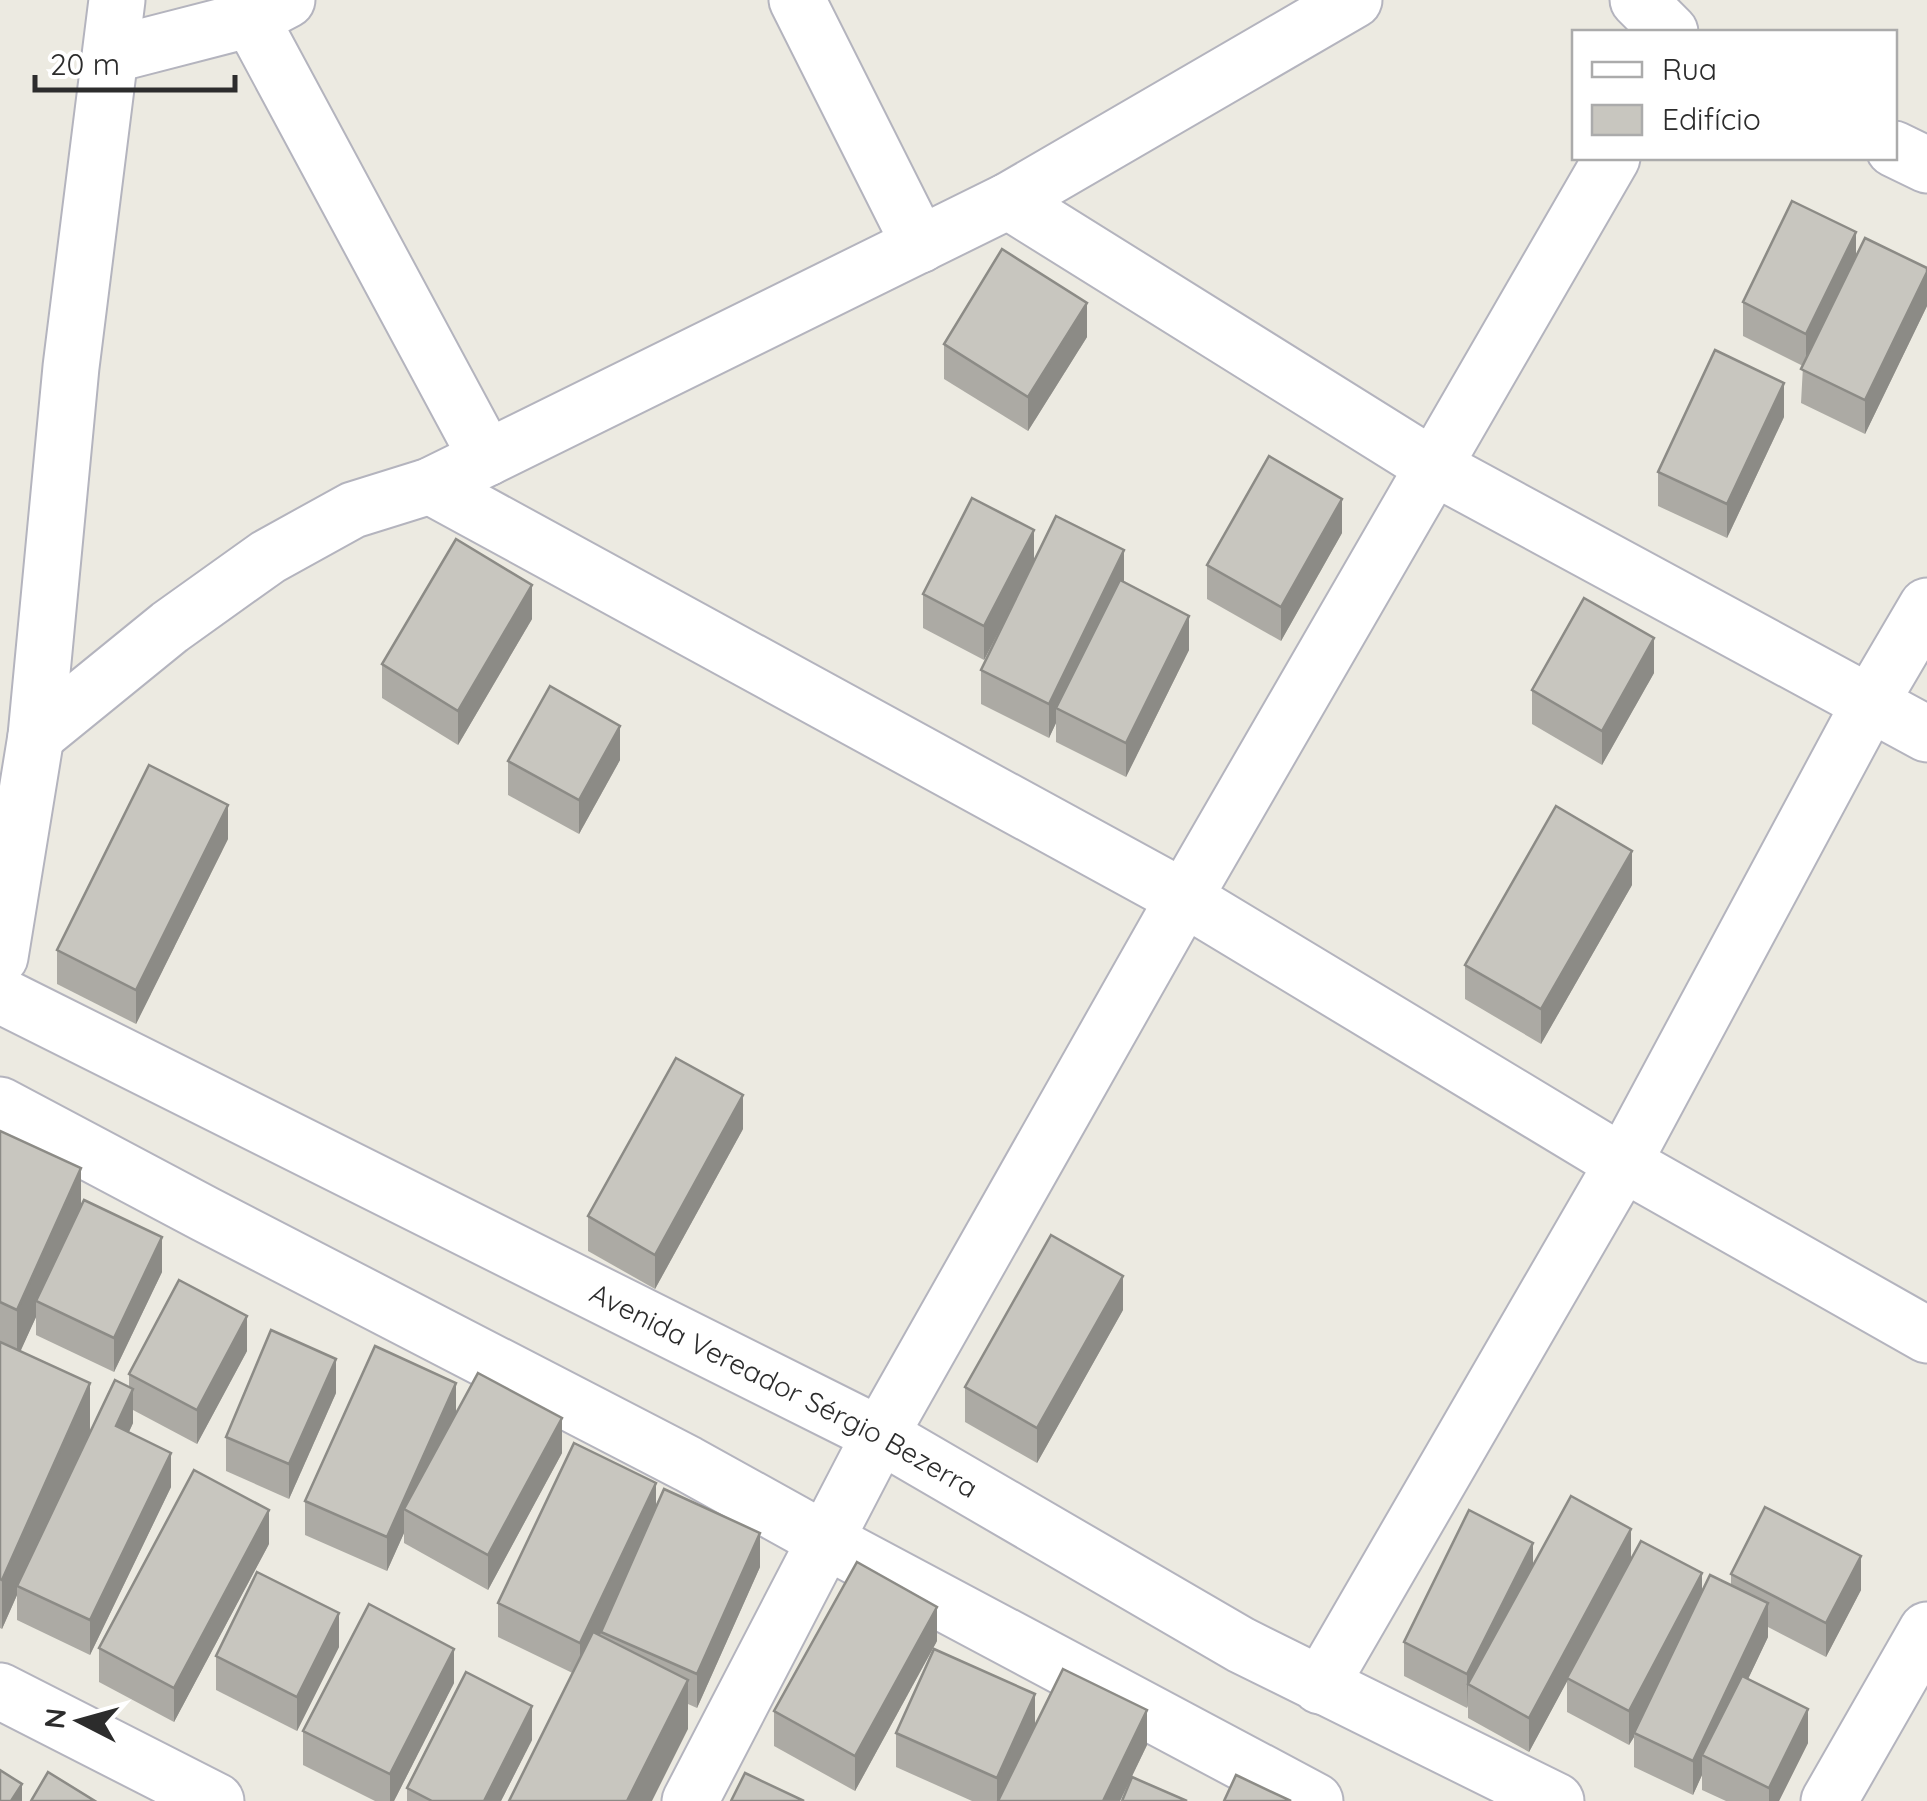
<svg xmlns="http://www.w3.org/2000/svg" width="1927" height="1801" font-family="Quicksand,sans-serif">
  <rect width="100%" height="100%" fill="#eceae1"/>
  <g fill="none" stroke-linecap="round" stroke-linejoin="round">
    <g stroke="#b4b4be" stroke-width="59">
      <g id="minor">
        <path d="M797 0 920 245"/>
        <path d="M1638 0 1670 32"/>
        <path d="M251 19 487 458"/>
        <path d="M111 55 251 19 287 0"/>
        <path d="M1894 149 1927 165"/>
        <path d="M1008 201 1434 467 1927 734"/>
        <path d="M430 486 1184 898 1623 1163 1927 1335"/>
        <path d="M36 736 170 627 268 557 353 510 430 486 1008 201 1354 0"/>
        <path d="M0 957 36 736 71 367 117 0"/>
        <path id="s1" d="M0 995 880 1435 1241 1645 1556 1801"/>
        <path d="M0 1105 205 1214 688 1464 825 1540 1315 1801"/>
        <path d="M1320 1686 1623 1163 1870 703 1927 606"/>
        <path d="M0 1691 216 1801"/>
        <path d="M690 1801 880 1435 1184 898 1612 158"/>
        <path d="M1829 1801 1927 1630"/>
      </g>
    </g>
    <use href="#minor" stroke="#fff" stroke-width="55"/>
  </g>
  <g fill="#acaaa4">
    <path d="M1856 257 1927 268V306L1865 434 1801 403 1803 366 1743 336V302Z"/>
    <path d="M1087 337 1028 431 944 379V344Z"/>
    <path d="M1784 417 1727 538 1658 506V472Z"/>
    <path d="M1342 533 1281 641 1207 599V565Z"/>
    <path d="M1034 562 1124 582 1189 650 1126 777 1056 742V723L1049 738 981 704V670L1023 585 984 660 923 628V594Z"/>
    <path d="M532 619 458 745 382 698V664Z"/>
    <path d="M1654 673 1602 765 1532 724V690Z"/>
    <path d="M620 760 579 834 508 795V761Z"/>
    <path d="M228 839 136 1024 57 984V950Z"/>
    <path d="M1632 885 1541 1044 1465 999V965Z"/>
    <path d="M743 1129 655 1289 588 1251V1216Z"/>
    <path d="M0 1131 81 1206 162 1272 114 1372 36 1335V1317L20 1351 90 1432 129 1387V1374L247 1351 197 1444 133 1410V1423L129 1432 171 1487 90 1655 17 1620V1595L2 1629 0 1628Z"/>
    <path d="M1123 1310 1037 1463 965 1422V1387Z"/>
    <path d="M336 1393 289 1499 226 1471V1437Z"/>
    <path d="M456 1413 562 1453 488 1590 404 1543V1533L387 1571 305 1535V1501Z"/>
    <path d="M656 1505 760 1567 697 1708 688 1704V1729L498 1637V1603Z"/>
    <path d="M269 1544 174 1722 99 1682V1648Z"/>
    <path d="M1631 1559 1702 1593 1731 1585V1574L1861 1590 1826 1657 1768 1627V1637L1748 1679 1808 1743 1779 1801H1726L1702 1790V1775L1693 1795 1634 1767V1737L1629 1745 1567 1712V1681L1529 1752 1468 1718V1706L1467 1708 1404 1676V1642L1533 1566Z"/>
    <path d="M937 1641 855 1791 774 1746V1711Z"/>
    <path d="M339 1647 297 1731 216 1690V1656Z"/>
    <path d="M454 1683 394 1801H375L303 1765V1731Z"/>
    <path d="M1035 1726 1147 1745 1120 1801H972L896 1767V1733Z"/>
    <path d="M532 1740 501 1801H407V1788Z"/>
  </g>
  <g fill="#8c8b86">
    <path d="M1856 232V266L1806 368V334Z"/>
    <path d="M1927 272V306L1865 434V400Z"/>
    <path d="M1087 303V337L1028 431V397Z"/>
    <path d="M1784 383V417L1727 538V504Z"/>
    <path d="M1342 499V533L1281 641V607Z"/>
    <path d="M1034 530V564L984 660V626Z"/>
    <path d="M1124 550V585L1056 708V723L1049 738V704Z"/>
    <path d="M532 585V619L458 745V711Z"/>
    <path d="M1189 616V650L1126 777V743Z"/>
    <path d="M1654 638V673L1602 765V731Z"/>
    <path d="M620 726V760L579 834V800Z"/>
    <path d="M228 805V839L136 1024V990Z"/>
    <path d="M1632 851V885L1541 1044V1009Z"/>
    <path d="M743 1095V1129L655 1289V1255Z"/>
    <path d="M81 1168V1217L36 1301V1317L17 1359V1310Z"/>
    <path d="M162 1237V1272L114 1372V1338Z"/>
    <path d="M1123 1276V1310L1037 1463V1428Z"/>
    <path d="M247 1316V1351L197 1444V1410Z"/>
    <path d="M336 1359V1393L289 1499V1464Z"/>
    <path d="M90 1383V1432L17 1586V1595L2 1629V1580Z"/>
    <path d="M456 1383V1417L404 1509V1533L387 1571V1537Z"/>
    <path d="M133 1389V1423L116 1460V1426Z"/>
    <path d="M562 1418V1453L488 1590V1555Z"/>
    <path d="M171 1453V1487L90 1655V1620Z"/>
    <path d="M656 1483V1517L580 1677V1643Z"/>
    <path d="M269 1510V1544L174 1722V1688Z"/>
    <path d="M1631 1529V1563L1529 1752V1718Z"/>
    <path d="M760 1533V1567L697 1708V1674Z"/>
    <path d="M1533 1543V1577L1468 1684 1467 1708V1674Z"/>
    <path d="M1861 1556V1590L1826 1657V1623Z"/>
    <path d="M1702 1573V1607L1634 1733V1737L1629 1745V1711Z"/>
    <path d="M1768 1603V1637L1710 1759 1702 1755V1775L1693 1795V1761Z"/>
    <path d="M937 1607V1641L855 1791V1756Z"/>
    <path d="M339 1613V1647L297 1731V1697Z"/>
    <path d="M454 1649V1683L394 1801H390V1774Z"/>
    <path d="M688 1680V1729L652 1801H627Z"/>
    <path d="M1035 1694V1728L1002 1801H997V1778Z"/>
    <path d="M532 1706V1740L501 1801H484Z"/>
    <path d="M1808 1709V1743L1779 1801H1769V1788Z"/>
    <path d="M1147 1710V1745L1120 1801H1103Z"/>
    <path d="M22 1784V1801H11Z"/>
  </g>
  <g fill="#c8c6bf" stroke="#8c8b86" stroke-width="2.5">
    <path d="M1792 201 1856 232 1806 334 1743 302Z"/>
    <path d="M1865 238 1927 268V272L1865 400 1801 369Z"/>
    <path d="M1002 249 1087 303 1028 397 944 344Z"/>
    <path d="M1715 350 1784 383 1727 504 1658 472Z"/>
    <path d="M1269 456 1342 499 1281 607 1207 565Z"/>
    <path d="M972 498 1034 530 984 626 923 594Z"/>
    <path d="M1056 516 1124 550 1049 704 981 670Z"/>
    <path d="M456 539 532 585 458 711 382 664Z"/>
    <path d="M1120 580 1189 616 1126 743 1056 708Z"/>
    <path d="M1584 598 1654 638 1602 731 1532 690Z"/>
    <path d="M550 686 620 726 579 800 508 761Z"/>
    <path d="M149 765 228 805 136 990 57 950Z"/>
    <path d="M1556 806 1632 851 1541 1009 1465 965Z"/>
    <path d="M676 1058 743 1095 655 1255 588 1216Z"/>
    <path d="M0 1131 81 1168 17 1310 0 1302Z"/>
    <path d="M84 1200 162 1237 114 1338 36 1301Z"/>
    <path d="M1051 1235 1123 1276 1037 1428 965 1387Z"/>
    <path d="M179 1280 247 1316 197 1410 129 1374Z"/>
    <path d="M271 1330 336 1359 289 1464 226 1437Z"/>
    <path d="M0 1342 90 1383 2 1580 0 1579Z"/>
    <path d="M375 1346 456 1383 387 1537 305 1501Z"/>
    <path d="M478 1373 562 1418 488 1555 404 1509Z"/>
    <path d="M115 1380 133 1389 116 1426 171 1453 90 1620 17 1586Z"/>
    <path d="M574 1443 656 1483 580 1643 498 1603Z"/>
    <path d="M194 1470 269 1510 174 1688 99 1648Z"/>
    <path d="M664 1489 760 1533 697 1674 601 1632Z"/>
    <path d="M1571 1496 1631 1529 1529 1718 1468 1684Z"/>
    <path d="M1765 1507 1861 1556 1826 1623 1731 1574Z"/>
    <path d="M1469 1510 1533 1543 1467 1674 1404 1642Z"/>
    <path d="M1641 1541 1702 1573 1629 1711 1567 1678Z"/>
    <path d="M857 1562 937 1607 855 1756 774 1711Z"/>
    <path d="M257 1572 339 1613 297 1697 216 1656Z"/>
    <path d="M1710 1575 1768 1603 1693 1761 1634 1733Z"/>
    <path d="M369 1604 454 1649 390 1774 303 1731Z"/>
    <path d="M593 1632 688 1680 627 1801H509Z"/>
    <path d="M934 1649 1035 1694 997 1778 896 1733Z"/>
    <path d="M1063 1669 1147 1710 1103 1801H998Z"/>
    <path d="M466 1672 532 1706 484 1801H432L407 1788Z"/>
    <path d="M1742 1676 1808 1709 1769 1788 1702 1755Z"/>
    <path d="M0 1770 22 1784 11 1801H0Z"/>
    <path d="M48 1772 95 1801H31Z"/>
    <path d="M745 1773 804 1801H731Z"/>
    <path d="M1236 1775 1291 1801H1224Z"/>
    <path d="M1132 1777 1187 1801H1122Z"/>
  </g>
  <g text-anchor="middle" stroke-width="9" stroke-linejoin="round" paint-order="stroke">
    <g font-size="28" fill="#2c2c2c" stroke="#fff">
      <text dy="10" stroke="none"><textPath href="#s1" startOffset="878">Avenida Vereador Sérgio Bezerra</textPath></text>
    </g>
  </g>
  <rect x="1572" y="30" width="325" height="130" fill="#ffffff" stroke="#ababab" stroke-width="2.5"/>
  <rect x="1592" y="62" width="50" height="15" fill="#ffffff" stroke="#ababab" stroke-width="2.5"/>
  <text x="1662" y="80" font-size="30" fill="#2c2c2c">Rua</text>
  <rect x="1592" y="105" width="50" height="30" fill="#c8c6bf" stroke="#ababab" stroke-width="2.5"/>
  <text x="1662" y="130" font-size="30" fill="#2c2c2c">Edifício</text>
  <g transform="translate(80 1721) rotate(276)" stroke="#ffffff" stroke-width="8" paint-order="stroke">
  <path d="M0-8L18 38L0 25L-18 38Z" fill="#2c2c2c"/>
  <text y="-15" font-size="28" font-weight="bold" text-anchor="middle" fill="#2c2c2c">N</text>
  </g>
  <path d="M35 75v15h200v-15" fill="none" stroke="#2c2c2c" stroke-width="5"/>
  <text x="50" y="75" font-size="30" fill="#2c2c2c" stroke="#ffffff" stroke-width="8" paint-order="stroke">20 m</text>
</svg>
